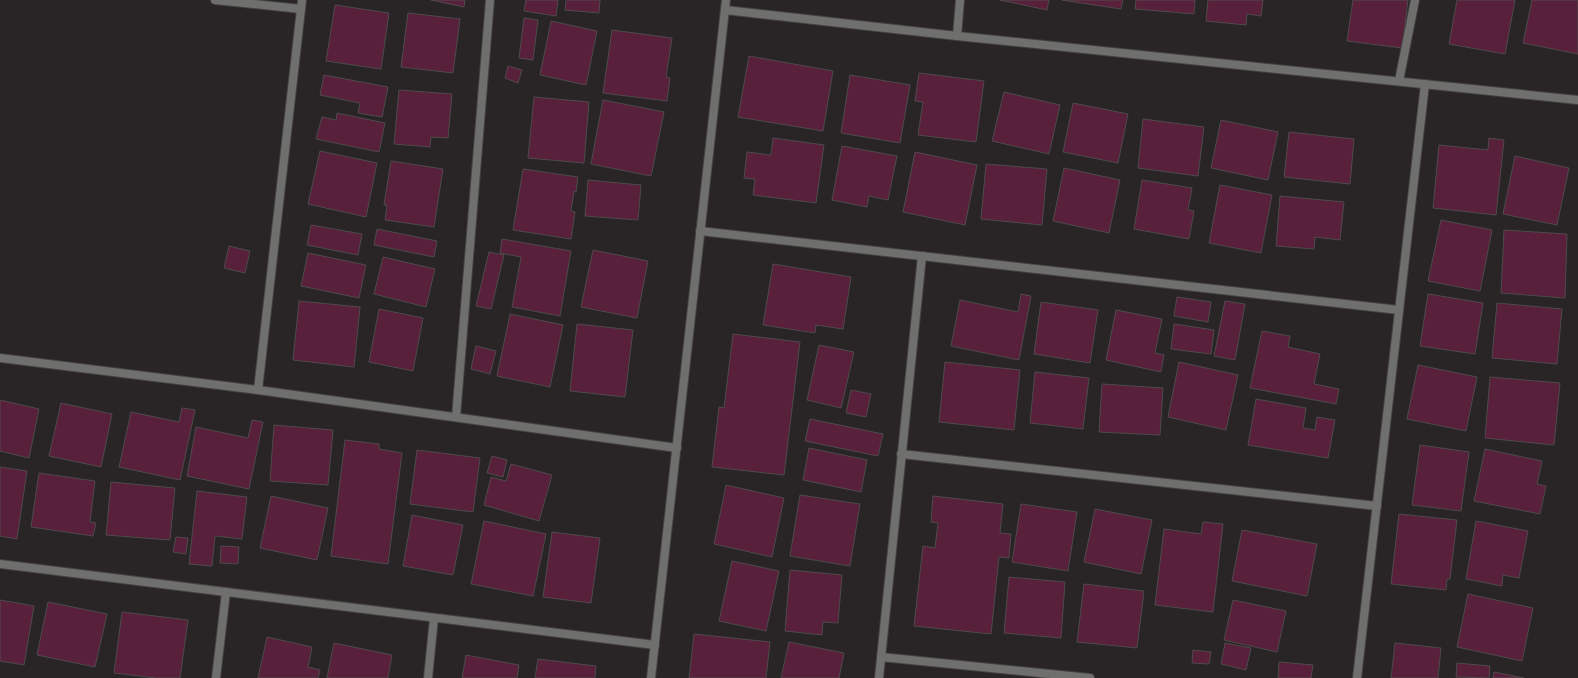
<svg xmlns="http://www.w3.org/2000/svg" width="1578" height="678" font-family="'Public Sans',sans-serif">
  <rect width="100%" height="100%" fill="#292526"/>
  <g fill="#58203a" stroke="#4f4a4c">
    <path d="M431 0H465L464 7Z"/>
    <path d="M526 0H558L556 16 524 11Z"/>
    <path d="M566 0H600L599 13 565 10Z"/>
    <path d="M1000 0H1049L1047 10Z"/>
    <path d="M1062 0H1123L1121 9Z"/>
    <path d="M1136 0H1195L1194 14 1135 9Z"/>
    <path d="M1208 0H1263L1261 16 1247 14 1246 25 1206 21Z"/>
    <path d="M1353 0H1408L1402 48 1347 41Z"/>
    <path d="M1457 0H1515L1505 54 1449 44Z"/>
    <path d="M1532 0H1578V54L1523 43Z"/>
    <path d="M335 5 389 13 381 69 326 61Z"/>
    <path d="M408 13 460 19 453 73 401 67Z"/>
    <path d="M524 18 538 20 533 60 519 58Z"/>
    <path d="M551 21 597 31 586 85 540 75Z"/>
    <path d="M612 30 672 38 666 77 670 78 667 101 603 93Z"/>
    <path d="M749 56 833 71 823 131 738 117Z"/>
    <path d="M508 66 522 70 518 83 505 78Z"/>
    <path d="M919 73 984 81 976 142 918 135 923 102 915 101Z"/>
    <path d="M324 75 388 87 382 117 358 113 360 103 320 95Z"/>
    <path d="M850 75 910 85 900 143 841 133Z"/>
    <path d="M399 90 452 94 448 138 431 137 430 147 394 144Z"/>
    <path d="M1004 92 1060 105 1049 154 992 141Z"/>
    <path d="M534 97 589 102 584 163 528 158Z"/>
    <path d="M603 100 664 112 651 176 591 164Z"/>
    <path d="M1073 103 1128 114 1118 163 1063 152Z"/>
    <path d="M337 113 385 123 379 152 316 139 322 117 336 120Z"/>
    <path d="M1143 119 1204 127 1198 176 1138 168Z"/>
    <path d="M1221 120 1278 132 1268 180 1211 168Z"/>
    <path d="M1289 132 1354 139 1350 184 1284 177Z"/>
    <path d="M773 138 824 145 816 203 753 195 755 179 744 178 747 152 771 155Z"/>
    <path d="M1489 138 1504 140 1496 215 1433 208 1439 145 1488 150Z"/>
    <path d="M842 146 897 156 888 200 869 196 867 207 832 200Z"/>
    <path d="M320 151 377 163 366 217 308 204Z"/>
    <path d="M915 152 977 165 965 225 903 212Z"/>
    <path d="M1515 156 1569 168 1557 225 1503 214Z"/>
    <path d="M391 161 443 169 434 227 385 220 387 205H384Z"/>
    <path d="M986 164 1047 169 1042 225 981 219Z"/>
    <path d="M1064 168 1120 180 1109 233 1053 221Z"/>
    <path d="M523 169 578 177 576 192 574 191 571 211 575 212 571 239 513 230Z"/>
    <path d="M588 180 641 185 638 220 585 216Z"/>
    <path d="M1142 180 1192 188 1188 210 1194 211 1189 239 1134 229Z"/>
    <path d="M1220 185 1272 195 1261 253 1209 243Z"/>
    <path d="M1280 196 1344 202 1340 240 1315 237 1314 249 1276 246Z"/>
    <path d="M1441 220 1492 230 1480 291 1428 281Z"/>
    <path d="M311 225 362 234 358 255 307 245Z"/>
    <path d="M377 229 437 241 434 257 374 245Z"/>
    <path d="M1504 230 1567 234 1565 298 1501 293Z"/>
    <path d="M502 239 571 251 560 316 512 307 521 257 500 253Z"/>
    <path d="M229 246 250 251 245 273 224 268Z"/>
    <path d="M593 250 648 261 637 318 581 307Z"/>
    <path d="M489 252 504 255 491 309 476 306Z"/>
    <path d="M308 253 366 265 359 298 301 286Z"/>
    <path d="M383 257 435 269 426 307 374 294Z"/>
    <path d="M773 264 851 277 843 329 816 325 815 333 763 325Z"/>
    <path d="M1021 294 1031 296 1019 360 951 346 960 300 1018 312Z"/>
    <path d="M1428 294 1483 303 1475 354 1420 346Z"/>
    <path d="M1177 297 1211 302 1208 322 1174 316Z"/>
    <path d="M299 301 360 307 354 367 293 360Z"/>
    <path d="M1225 301 1245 304 1235 360 1214 356Z"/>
    <path d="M1041 302 1098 310 1090 363 1034 354Z"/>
    <path d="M1497 303 1562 309 1557 364 1492 358Z"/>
    <path d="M379 309 423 318 413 371 369 362Z"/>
    <path d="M1116 310 1162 319 1155 353 1164 355 1161 372 1106 360Z"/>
    <path d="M510 314 563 325 550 387 497 376Z"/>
    <path d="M577 324 633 330 625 397 570 391Z"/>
    <path d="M1174 324 1214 330 1211 354 1171 349Z"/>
    <path d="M1262 331 1290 336 1288 347 1320 354 1314 384 1339 389 1336 404 1250 388Z"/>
    <path d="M733 334 800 342 784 475 712 467 719 407 724 408Z"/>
    <path d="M819 345 854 352 841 408 807 400Z"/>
    <path d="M476 346 496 351 490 374 471 369Z"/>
    <path d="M945 362 1020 370 1014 430 939 422Z"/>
    <path d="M1179 362 1238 375 1226 430 1168 417Z"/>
    <path d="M1418 365 1477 377 1466 431 1407 419Z"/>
    <path d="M1035 372 1089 378 1083 429 1030 423Z"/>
    <path d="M1490 377 1560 383 1554 445 1485 438Z"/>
    <path d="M1102 384 1163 388 1160 435 1099 432Z"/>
    <path d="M851 390 871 394 866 417 846 413Z"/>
    <path d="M1256 399 1306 408 1303 428 1315 430 1317 417 1335 420 1328 458 1248 445Z"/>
    <path d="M0 400 39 409 29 458 0 451Z"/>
    <path d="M61 403 112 414 101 467 49 456Z"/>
    <path d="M182 408 195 410 180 480 119 467 131 412 179 422Z"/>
    <path d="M810 419 883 434 878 456 805 441Z"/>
    <path d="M252 420 263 422 249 489 187 476 196 427 248 438Z"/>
    <path d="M274 425 333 430 328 485 270 481Z"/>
    <path d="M345 440 379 444V449L402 453 388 564 331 556Z"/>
    <path d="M1420 445 1469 452 1461 511 1412 505Z"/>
    <path d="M809 448 867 460 861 492 803 480Z"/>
    <path d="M1485 449 1542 461 1537 484 1546 486 1540 514 1474 501Z"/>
    <path d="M417 450 480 458 473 512 410 504Z"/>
    <path d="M492 456 507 460 503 477 487 473Z"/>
    <path d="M511 464 552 475 539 521 484 505 491 477 506 481Z"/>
    <path d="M0 467 27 471 17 539 0 536Z"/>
    <path d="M39 473 95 481 90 522 96 523 93 536 31 527Z"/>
    <path d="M111 482 175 488 170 540 106 535Z"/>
    <path d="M726 485 784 498 772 557 714 544Z"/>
    <path d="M197 491 247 497 242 539 215 536 212 566 189 564Z"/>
    <path d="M800 495 860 504 850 566 790 556Z"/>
    <path d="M271 496 328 508 317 560 260 548Z"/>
    <path d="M933 496 1003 504 1000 533 1011 534 1009 558 999 557 991 634 914 626 923 546 935 548 938 523 931 522Z"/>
    <path d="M1021 504 1077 512 1068 571 1012 562Z"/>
    <path d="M1095 509 1152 520 1141 574 1084 562Z"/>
    <path d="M1399 514 1457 520 1450 579H1447L1446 590 1391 584Z"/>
    <path d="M412 515 463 525 453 575 403 566Z"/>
    <path d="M484 521 546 534 533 596 471 584Z"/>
    <path d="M1476 521 1528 531 1519 578 1503 575 1502 586 1466 579Z"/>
    <path d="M1203 522 1223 524 1213 612 1155 605 1164 529 1201 534Z"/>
    <path d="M1242 530 1317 544 1307 596 1232 581Z"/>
    <path d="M552 532 600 538 591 603 543 597Z"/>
    <path d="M176 537 188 538 186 554 173 552Z"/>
    <path d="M221 546 239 547 238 564 220 563Z"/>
    <path d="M732 561 779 571 766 631 719 621Z"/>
    <path d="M790 570 842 575 838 623 823 622 822 635 785 631Z"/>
    <path d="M1009 577 1065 582 1061 638 1004 633Z"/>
    <path d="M1084 584 1144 591 1137 648 1077 642Z"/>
    <path d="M1468 594 1533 608 1522 661 1457 647Z"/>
    <path d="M0 600 34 606 24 665 0 661Z"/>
    <path d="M1233 600 1286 611 1277 652 1224 640Z"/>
    <path d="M48 602 107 614 95 667 37 655Z"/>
    <path d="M122 612 188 620 180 678H156L114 673Z"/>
    <path d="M694 634 770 642 766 678H689Z"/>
    <path d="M267 637 312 647 308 667 320 670 318 678H258Z"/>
    <path d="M789 642 844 653 839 678H781Z"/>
    <path d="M334 643 392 655 388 678H327Z"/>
    <path d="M1225 643 1251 648 1246 670 1221 664Z"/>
    <path d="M1395 643 1441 648 1438 678H1391Z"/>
    <path d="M1193 650 1211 652 1209 664 1192 663Z"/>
    <path d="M466 655 519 665 517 678H462Z"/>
    <path d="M538 659 596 666 595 678H535Z"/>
    <path d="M1279 662 1313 665 1311 678H1278Z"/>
    <path d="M1457 663 1490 666 1489 678 1456 677Z"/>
    <path d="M1494 672 1524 678H1493Z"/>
  </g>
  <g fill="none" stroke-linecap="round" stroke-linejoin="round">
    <g stroke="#454142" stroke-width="10">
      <g id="street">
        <path d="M215 0 301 9"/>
        <path d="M725 10 957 36 1578 100"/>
        <path d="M957 36 960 0"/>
        <path d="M1399 81 1415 0"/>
        <path d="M700 231 1399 310"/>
        <path d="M0 358 258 390 677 448"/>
        <path d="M258 390 302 0"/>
        <path d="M456 417 490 0"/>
        <path d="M901 454 1377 506"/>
        <path d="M0 564 655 645"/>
        <path d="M881 657 1090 678"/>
        <path d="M216 678 226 592"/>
        <path d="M428 678 434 618"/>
        <path d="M651 678 726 0"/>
        <path d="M879 678 922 256"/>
        <path d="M1357 678 1425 84"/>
      </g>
    </g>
    <use href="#street" stroke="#6f706e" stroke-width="8"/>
  </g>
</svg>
